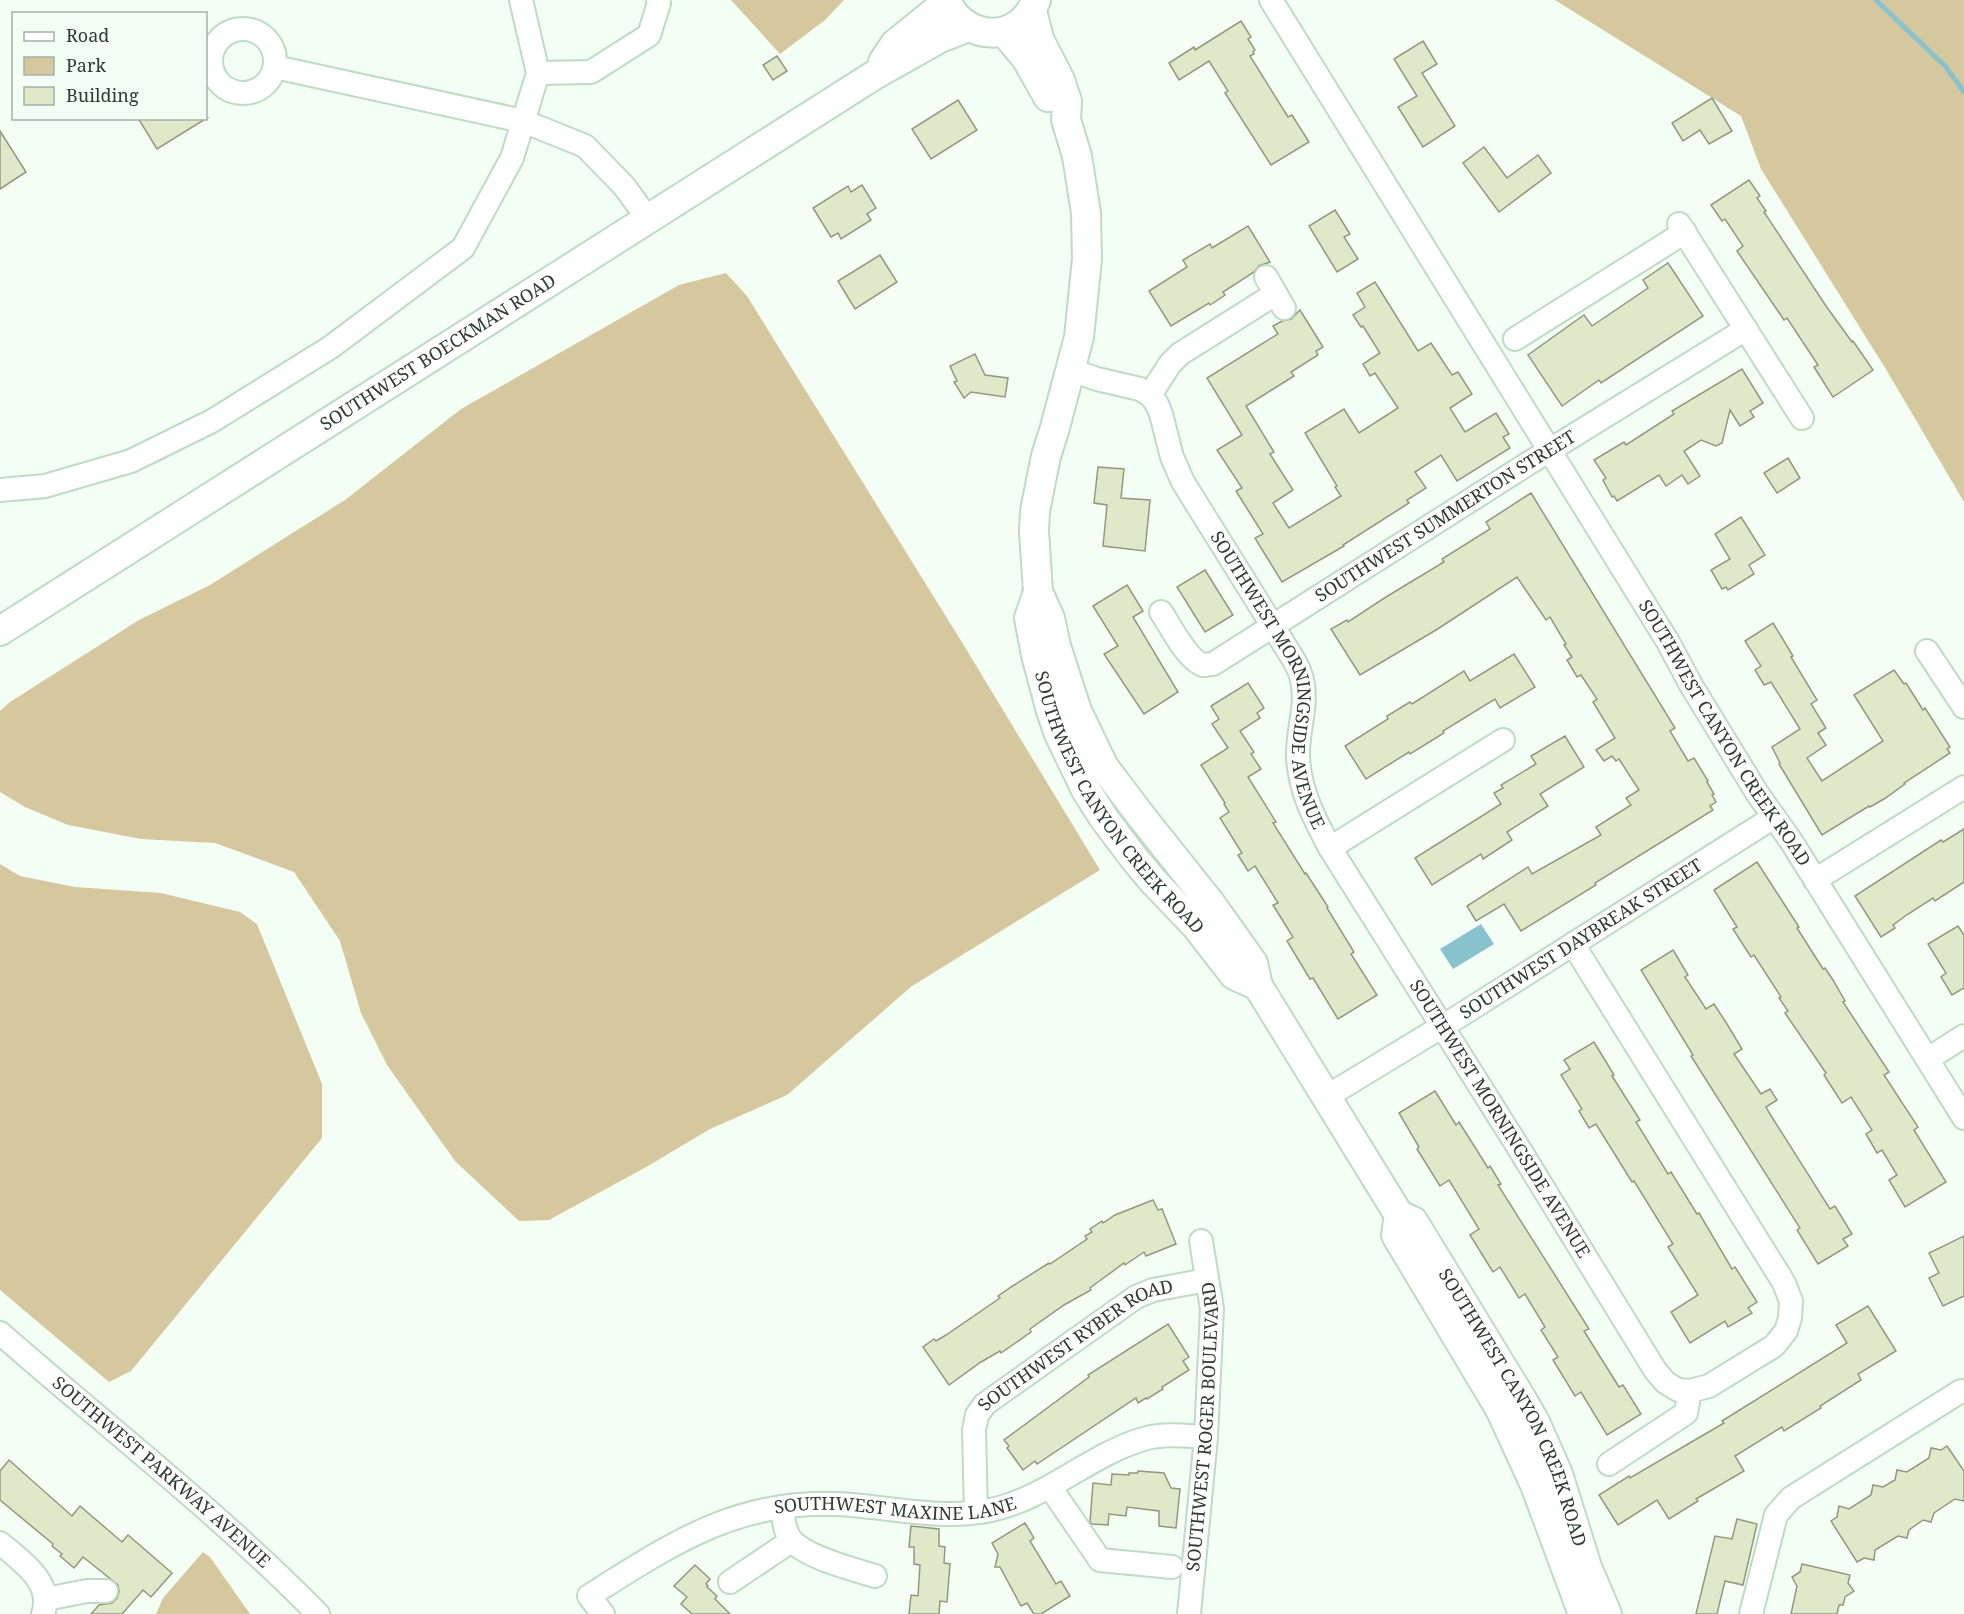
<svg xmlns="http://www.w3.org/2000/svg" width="1964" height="1614" font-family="'Noto Serif',serif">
  <rect width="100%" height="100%" fill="#f3fef5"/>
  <g fill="#d6c89e">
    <path d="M731 0H844L825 20 780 54Z"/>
    <path d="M1555 0H1964V502L1887 371 1761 169 1741 116Z"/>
    <path d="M726 273 747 296 960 639 1100 870 912 986 787 1095 710 1129 648 1166 549 1220 519 1221 455 1161 387 1065 361 1013 340 941 294 872 215 843 141 839 68 825 25 807 0 792V711L10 702 139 620 210 585 345 500 461 409 679 285Z"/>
    <path d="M0 864 20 876 75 887 161 893 240 912 257 924 322 1084V1138L131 1371 109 1382 0 1290Z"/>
    <path d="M203 1552 210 1557 250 1614H156L163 1598Z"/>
  </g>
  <path fill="#89c2cd" d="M1481 924 1494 944 1453 969 1440 949Z"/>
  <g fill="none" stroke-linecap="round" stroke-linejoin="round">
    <path stroke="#89c2cd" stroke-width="5" d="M1876 0 1946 67 1964 92"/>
  </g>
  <g fill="#dfe9c9" stroke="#919a7d" stroke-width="1.5">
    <path d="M1241 21 1251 37 1248 39 1255 50 1253 52 1254 54 1250 56 1288 117 1292 115 1309 142 1271 165 1225 93 1228 91 1209 61 1179 80 1169 63 1194 47 1195 50Z"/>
    <path d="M1423 41 1437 64 1422 73 1455 126 1423 147 1398 107 1417 96 1394 59Z"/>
    <path d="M777 56 787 71 773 80 763 65Z"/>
    <path d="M1712 98 1732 131 1709 144 1700 130 1683 141 1672 123Z"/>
    <path d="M958 100 977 130 931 159 912 129Z"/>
    <path d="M138 118H207L157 149Z"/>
    <path d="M0 131 26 172 0 189Z"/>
    <path d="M1484 147 1507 178 1538 155 1551 173 1499 212 1463 163Z"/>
    <path d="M1749 180 1760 196 1757 198 1766 211 1764 212 1826 306 1852 342 1853 341 1873 370 1833 397 1814 367 1818 365 1787 318 1784 320 1737 251 1743 246 1725 219 1722 221 1711 205Z"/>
    <path d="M862 185 876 208 867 214 871 220 841 239 838 233 831 237 813 208 848 186 851 192Z"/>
    <path d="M1335 210 1350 234 1344 237 1358 259 1337 272 1309 226Z"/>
    <path d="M1248 226 1270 262 1259 266 1254 272 1223 292 1225 295 1210 305 1209 303 1171 326 1149 291 1187 267 1183 260 1210 244 1212 248Z"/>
    <path d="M880 255 897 282 855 309 838 281Z"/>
    <path d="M1668 263 1703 316 1601 383 1599 380 1562 406 1528 355 1584 315 1592 326 1648 288 1643 280Z"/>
    <path d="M1375 282 1418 351 1431 343 1452 375 1458 372 1472 394 1450 408 1465 432 1496 413 1509 434 1503 437 1510 448 1457 481 1441 455 1415 472 1426 488 1407 500 1409 503 1343 545 1344 546 1282 582 1255 538 1263 534 1236 491 1242 488 1217 450 1242 435 1207 378 1278 334 1273 326 1282 321 1291 319 1300 310 1323 347 1316 351 1318 355 1291 372 1294 376 1246 406 1274 452 1270 454 1293 490 1273 503 1289 528 1341 496 1335 487 1337 486 1305 433 1344 409 1359 433 1398 408 1375 373 1370 376 1363 364 1380 353 1363 326 1361 327 1353 315 1365 307 1357 293Z"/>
    <path d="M975 354 985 375 1008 378 1005 397 971 392 964 398 954 382 957 381 950 366Z"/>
    <path d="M1742 369 1763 403 1750 411 1754 417 1740 426 1730 410 1722 443 1716 446 1701 440 1684 451 1700 476 1688 484 1682 475 1666 486 1659 475 1617 501 1614 496 1612 497 1603 480 1606 478 1594 460 1624 442 1626 445 1674 414 1672 411Z"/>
    <path d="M1788 458 1800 478 1777 493 1764 473Z"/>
    <path d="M1098 467 1124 469 1121 498 1150 500 1145 551 1103 546 1107 505 1094 503Z"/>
    <path d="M1531 493 1675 728 1670 731 1688 761 1694 758 1708 781 1707 782 1714 794 1712 795 1716 802 1710 806 1713 810 1595 883 1596 885 1521 931 1504 904 1476 921 1467 906 1528 867 1532 874 1601 835 1596 827 1631 805 1626 798 1639 790 1619 759 1616 761 1612 756 1604 761 1596 750 1615 738 1593 702 1597 699 1581 675 1577 677 1567 660 1572 657 1564 645 1566 644 1550 617 1546 620 1517 577 1436 630 1360 675 1331 629 1347 620 1348 622 1386 597 1444 562 1442 559 1490 529 1486 522Z"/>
    <path d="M1741 517 1765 555 1749 565 1754 574 1728 590 1726 587 1722 589 1711 570 1730 559 1715 534Z"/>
    <path d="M1205 570 1233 615 1205 632 1177 587Z"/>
    <path d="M1127 585 1143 611 1133 617 1178 692 1144 714 1104 654 1118 646 1093 606Z"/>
    <path d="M1773 623 1793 656 1791 657 1817 700 1811 704 1826 728 1818 733 1826 745 1807 758 1822 781 1883 741 1854 695 1894 670 1904 684 1906 683 1923 710 1925 708 1950 747 1947 749 1950 753 1904 783 1905 784 1884 799 1870 807 1869 806 1822 835 1779 764 1780 763 1772 747 1800 729 1771 682 1764 685 1755 670 1761 666 1745 641Z"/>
    <path d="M1514 654 1535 687 1500 708 1495 699 1443 731 1444 733 1410 754 1409 752 1366 779 1345 746 1388 719 1387 716 1410 702 1412 704 1464 671 1470 681Z"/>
    <path d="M1248 683 1264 708 1257 713 1260 718 1240 731 1254 752 1251 754 1261 769 1248 777 1276 822 1273 823 1305 874 1306 873 1328 907 1327 908 1354 952 1351 954 1377 995 1338 1019 1313 978 1310 979 1287 941 1293 937 1273 905 1278 903 1255 866 1248 871 1238 855 1242 853 1220 818 1229 812 1224 804 1225 803 1201 765 1228 748 1212 724 1219 719 1211 706Z"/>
    <path d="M1565 736 1584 767 1540 794 1548 806 1507 832 1512 840 1483 859 1481 854 1432 885 1415 858 1501 804 1494 793 1503 788 1501 785 1536 764 1531 756Z"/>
    <path d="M1964 829V882L1935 901 1933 898 1908 914 1893 925 1895 928 1881 937 1855 896 1941 840 1943 842Z"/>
    <path d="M1757 862 1799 927 1797 928 1823 969 1825 968 1833 980 1845 1001 1843 1002 1889 1072 1884 1075 1918 1127 1914 1130 1946 1182 1905 1207 1889 1180 1897 1175 1882 1150 1877 1153 1866 1134 1872 1130 1851 1097 1842 1103 1824 1075 1826 1073 1785 1013 1788 1011 1779 998 1781 997 1754 955 1751 957 1733 929 1737 927 1714 890Z"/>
    <path d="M1958 926 1964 935V988L1952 995 1941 977 1946 973 1928 944Z"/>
    <path d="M1673 950 1688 975 1685 977 1706 1009 1714 1004 1727 1024 1742 1049 1734 1054 1761 1094 1770 1089 1777 1100 1766 1107 1770 1114 1830 1209 1835 1206 1852 1234 1843 1239 1848 1246 1818 1264 1797 1230 1800 1228 1691 1056 1693 1055 1641 970Z"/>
    <path d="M1594 1042 1614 1075 1612 1076 1640 1120 1636 1122 1668 1174 1671 1172 1697 1214 1699 1213 1732 1269 1735 1267 1757 1302 1748 1308 1752 1313 1728 1327 1725 1321 1690 1343 1671 1312 1698 1295 1668 1247 1673 1244 1634 1181 1632 1182 1596 1124 1589 1128 1579 1111 1582 1109 1561 1075 1570 1069 1564 1060Z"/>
    <path d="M1435 1091 1456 1125 1459 1122 1488 1168 1490 1166 1501 1184 1498 1185 1589 1329 1584 1331 1619 1387 1623 1385 1641 1414 1607 1435 1581 1392 1575 1396 1553 1360 1558 1357 1541 1330 1545 1327 1525 1294 1519 1298 1500 1267 1493 1272 1470 1235 1479 1229 1449 1180 1440 1186 1417 1149 1419 1147 1399 1113Z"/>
    <path d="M1153 1200 1158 1210 1162 1209 1176 1244 1146 1256 1144 1252 1125 1265 1124 1263 1094 1285 1090 1288 1091 1290 1064 1305 1030 1329 1031 1332 1001 1353 1000 1351 981 1362 949 1385 923 1347 934 1339 936 1341 946 1335 1000 1298 998 1296 1011 1287 1049 1263 1050 1264 1087 1239 1085 1236 1092 1232 1090 1229 1102 1221 1103 1223 1115 1215Z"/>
    <path d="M1964 1236V1296L1943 1306 1929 1278 1939 1273 1929 1253Z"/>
    <path d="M1868 1306 1896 1351 1858 1374 1861 1380 1820 1406 1821 1408 1784 1431 1782 1427 1735 1456 1744 1471 1696 1499 1698 1501 1669 1519 1657 1500 1618 1525 1599 1495 1629 1476 1630 1478 1724 1423 1722 1421 1847 1343 1836 1325Z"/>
    <path d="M1168 1324 1189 1357 1183 1361 1189 1370 1162 1387 1163 1389 1147 1399 1146 1398 1138 1403 1136 1398 1037 1464 1035 1461 1023 1470 1007 1448 1009 1446 1004 1440 1089 1377 1088 1375Z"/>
    <path d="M1947 1446 1964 1471V1501L1955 1499 1934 1513 1931 1522 1923 1520 1909 1530 1907 1538 1898 1536 1875 1550 1874 1560 1864 1558 1857 1562 1831 1521 1837 1517 1839 1506 1849 1509 1871 1495 1873 1485 1883 1487 1895 1480 1897 1470 1907 1472 1929 1458 1931 1448 1941 1450Z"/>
    <path d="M9 1460 72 1516 80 1506 122 1542 128 1535 172 1573 151 1597 143 1590 122 1614H91L99 1605 112 1603 117 1598 119 1592 118 1585 83 1557 74 1568 60 1556 62 1554 52 1546 53 1544 0 1500V1471Z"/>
    <path d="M1138 1471 1164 1473 1171 1488 1180 1489 1176 1528 1159 1526V1511L1127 1507 1126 1516 1109 1514 1108 1525 1092 1524 1090 1522 1093 1483 1111 1485 1112 1474 1129 1475V1473H1138Z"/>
    <path d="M1737 1519 1757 1524 1743 1585 1725 1581 1717 1614H1696L1715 1536 1732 1539Z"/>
    <path d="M1025 1523 1034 1538 1030 1541 1056 1584 1061 1581 1070 1596 1041 1614H1034L1027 1603 1021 1606 1000 1567H995L998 1554 992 1543Z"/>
    <path d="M911 1526 939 1529V1546L945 1547 944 1563 950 1564 947 1602 940 1601 939 1614H909L911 1595 918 1596 920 1565 914 1564V1547H909Z"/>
    <path d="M1802 1564 1850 1575 1848 1583 1854 1591 1845 1597 1843 1605H1839L1837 1614H1791L1797 1586 1792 1577 1800 1572Z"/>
    <path d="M695 1565 710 1579 706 1584 708 1586 707 1587 717 1596 715 1599 730 1614H692L681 1604 687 1597 674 1586Z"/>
  </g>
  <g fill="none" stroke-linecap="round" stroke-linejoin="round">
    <g stroke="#bedbc4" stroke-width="26">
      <g id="minor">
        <path id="s1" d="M1271 0 1668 642 1691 685 1757 793 1791 841 1964 1118"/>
        <circle cx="243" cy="61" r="32"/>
        <path d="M275 67 523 121 585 146 624 186 648 219"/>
        <path d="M538 73 591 72 649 35 659 3 658 0"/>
        <path d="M1679 224 1802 418"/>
        <path d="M1266 277 1284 308"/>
        <path d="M1515 339 1685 232"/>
        <path id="s2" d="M1071 370 1097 379 1140 389 1150 395 1157 404 1161 414 1172 457 1183 482 1287 649C1292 657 1297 664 1300 673 1310 701 1297 729 1298 756 1299 790 1315 820 1330 848L1515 1142 1655 1370 1665 1382 1678 1390 1690 1391 1709 1386 1774 1346 1786 1331 1790 1318 1791 1301 1784 1283 1573 944"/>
        <path d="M1150 395 1170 364 1180 354 1275 294"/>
        <path d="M0 490 45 486 131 461 212 421 331 347 463 248 512 158 538 73 521 0"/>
        <path id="s3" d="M1161 612C1170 625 1187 660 1203 665 1204 665 1212 664 1213 664L1529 463 1746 329"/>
        <path d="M1927 651 1964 707"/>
        <path d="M1330 848 1503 740"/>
        <path d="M1815 880 1964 787"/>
        <path d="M1928 1059 1964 1036"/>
        <path id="s4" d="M1326 1097 1461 1015 1774 817"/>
        <path id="s5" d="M0 1333C106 1426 219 1513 318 1614"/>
        <path d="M1609 1464 1686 1413 1690 1391"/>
        <path d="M1050 1487 1100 1560 1172 1567"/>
        <path d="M782 1508C783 1517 784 1527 788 1535 798 1556 853 1569 875 1576"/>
        <path id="s6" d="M976 1512 974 1430 977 1415 985 1404 1136 1297 1153 1290 1207 1280"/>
        <path d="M0 1543C21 1561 54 1582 43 1614"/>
        <path d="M730 1582 791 1541"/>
        <path d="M46 1599 87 1591H106"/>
        <path id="s7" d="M603 1614 589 1596C670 1545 735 1500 836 1504 887 1506 940 1521 991 1510 1048 1498 1091 1453 1147 1438 1166 1433 1187 1436 1206 1437"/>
        <path id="s8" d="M1189 1614 1206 1437 1212 1309 1201 1241"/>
        <path d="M1751 1614 1776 1515 1791 1498 1961 1391 1964 1392"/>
      </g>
    </g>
    <g stroke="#bedbc4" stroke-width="32">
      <g id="major">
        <path d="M946 0C963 42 1020 45 1036 0"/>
        <path id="s9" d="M1032 10 1039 39 1060 80 1067 101 1066 120 1077 156 1086 213 1087 259 1079 337 1054 431 1046 456 1035 511 1034 531 1038 592 1050 618 1056 646 1077 711 1104 767 1141 816 1211 904 1253 963 1258 986 1399 1215 1413 1221 1520 1396 1535 1422 1558 1474 1587 1567 1607 1614"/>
        <path d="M1004 32 1026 58 1048 97"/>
        <path d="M883 62 895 44 947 2"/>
        <path id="s10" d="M1038 592 1029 618 1036 655 1051 711 1059 734 1086 790 1103 817 1133 857 1153 881 1196 926 1234 975 1258 986"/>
        <path id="s11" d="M0 631 876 74 940 38 968 27"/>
        <path d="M1399 1215 1396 1235 1500 1409 1535 1485 1583 1614"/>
      </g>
    </g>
    <use href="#minor" stroke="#fff" stroke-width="22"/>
    <use href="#major" stroke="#fff" stroke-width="28"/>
  </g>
  <g text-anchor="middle" stroke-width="6" stroke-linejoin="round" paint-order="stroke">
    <g font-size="18" fill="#2f3b32" stroke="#f3fef5">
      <text dy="6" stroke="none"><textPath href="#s11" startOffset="519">SOUTHWEST BOECKMAN ROAD</textPath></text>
      <text dy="6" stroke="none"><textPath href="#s3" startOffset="354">SOUTHWEST SUMMERTON STREET</textPath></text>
      <text dy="6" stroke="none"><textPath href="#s2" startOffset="399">SOUTHWEST MORNINGSIDE AVENUE</textPath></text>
      <text dy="6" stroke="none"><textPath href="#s1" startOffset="862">SOUTHWEST CANYON CREEK ROAD</textPath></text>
      <text dy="6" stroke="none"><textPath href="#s10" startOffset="237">SOUTHWEST CANYON CREEK ROAD</textPath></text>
      <text dy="6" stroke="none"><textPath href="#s4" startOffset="300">SOUTHWEST DAYBREAK STREET</textPath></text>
      <text dy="6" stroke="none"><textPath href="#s2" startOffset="903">SOUTHWEST MORNINGSIDE AVENUE</textPath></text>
      <text dy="6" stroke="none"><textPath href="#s6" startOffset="220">SOUTHWEST RYBER ROAD</textPath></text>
      <text dy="6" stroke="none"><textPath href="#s9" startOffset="1552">SOUTHWEST CANYON CREEK ROAD</textPath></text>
      <text dy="6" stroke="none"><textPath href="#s8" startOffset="188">SOUTHWEST ROGER BOULEVARD</textPath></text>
      <text dy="6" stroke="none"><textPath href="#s5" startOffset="213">SOUTHWEST PARKWAY AVENUE</textPath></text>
      <text dy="6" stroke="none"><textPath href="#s7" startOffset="351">SOUTHWEST MAXINE LANE</textPath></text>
    </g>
  </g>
  <rect x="12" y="12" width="195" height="108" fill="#f3fef5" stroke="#a5b0a7" stroke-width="1.5"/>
  <rect x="24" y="32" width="30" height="9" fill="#ffffff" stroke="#a5b0a7" stroke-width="1.5"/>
  <text x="66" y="42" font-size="18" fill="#2f3b32">Road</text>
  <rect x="24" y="57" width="30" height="18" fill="#d6c89e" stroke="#a5b0a7" stroke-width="1.5"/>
  <text x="66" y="72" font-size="18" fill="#2f3b32">Park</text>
  <rect x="24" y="87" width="30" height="18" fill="#dfe9c9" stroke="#a5b0a7" stroke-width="1.5"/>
  <text x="66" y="102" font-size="18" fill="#2f3b32">Building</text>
</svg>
